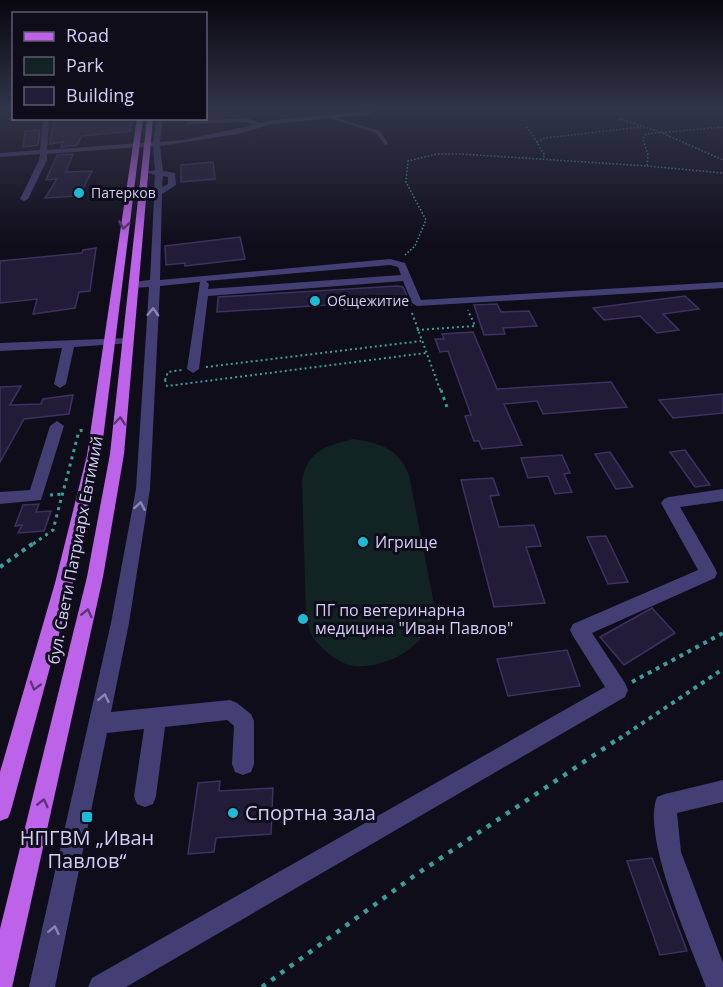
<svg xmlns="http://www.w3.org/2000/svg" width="723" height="987" font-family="'Open Sans',sans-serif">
  <rect width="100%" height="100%" fill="#100d1a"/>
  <path fill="#112323" d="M353 439C380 443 398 448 409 475L434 604C433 610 433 617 431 622 420 650 383 669 354 666 339 664 322 650 313 637 309 631 308 622 306 615L302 480C309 450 324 447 353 439Z"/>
  <g fill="#231c38" stroke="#3d3161" stroke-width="1.5">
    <path d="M206 107H222V117L206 118Z"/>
    <path d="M54 118H132L130 131 82 136 77 145 61 147 63 142 50 144Z"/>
    <path d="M40 130 38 145 23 147 25 131Z"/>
    <path d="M73 154 66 172 92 171 79 196 45 198 57 179 46 180 57 155Z"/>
    <path d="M213 162 215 179 181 182V165Z"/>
    <path d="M240 237 245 259 185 266V263L166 265 165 246Z"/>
    <path d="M96 248 90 291 79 292 75 308 33 314 37 299 0 303V261L82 253 83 250Z"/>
    <path d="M397 286 403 287 411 305 344 309 343 304 217 312 218 297Z"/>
    <path d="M685 296 699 309 663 314 679 330 657 333 640 316 604 320 593 308Z"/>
    <path d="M497 304 501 312 529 311 537 326 503 328 505 334 484 335 474 305Z"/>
    <path d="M473 332 497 389 611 382 627 407 543 414 537 401 504 404 522 445 482 449 479 441H474L465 416 471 415 448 351 440 352 435 339H444L442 334Z"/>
    <path d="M21 386 10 405 41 404 43 399 73 395 69 414 24 419 0 462V387Z"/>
    <path d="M723 394V413L673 418 659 400Z"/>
    <path d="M685 450 710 485 695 487 670 452Z"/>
    <path d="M610 452 633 487 616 489 595 454Z"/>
    <path d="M562 455 570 473 564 474 572 492 555 494 548 476 528 478 521 458Z"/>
    <path d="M493 478 499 495 490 496 499 527 534 525 541 546 526 547 545 603 494 607 461 480Z"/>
    <path d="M39 504 36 512 51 511 44 531 18 533 22 525 15 526 23 505Z"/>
    <path d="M606 536 628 582 608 584 587 537Z"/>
    <path d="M652 608 675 633 624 665 600 637Z"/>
    <path d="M567 650 580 686 508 696 497 659Z"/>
    <path d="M220 781 219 791 273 788 271 834 216 838 214 852 188 854 198 783Z"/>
    <path d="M652 858 687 951 660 955 627 861Z"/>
  </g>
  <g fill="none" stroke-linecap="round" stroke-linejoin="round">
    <g stroke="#3c9d9c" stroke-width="1.5" stroke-dasharray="1.5 2" stroke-linecap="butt">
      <path d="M620 119 660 132 723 160"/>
      <path d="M526 127C535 136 537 145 545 155L542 159"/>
      <path d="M537 142 545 138 641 127"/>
      <path d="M647 166 723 173"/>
      <path d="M405 255 415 246 426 220 406 182 408 161 437 154H461L647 166 648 155 643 139 646 134 723 127"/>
    </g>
    <g stroke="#3c9d9c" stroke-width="2" stroke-dasharray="2 3" stroke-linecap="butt">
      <path d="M412 313 441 392"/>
      <path d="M417 330 475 326 468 310"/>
      <path d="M206 367 421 341"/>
      <path d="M165 380 167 386 426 353"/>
      <path d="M165 380 168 372 182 370"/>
    </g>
    <g stroke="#3c9d9c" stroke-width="3" stroke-dasharray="3 4.5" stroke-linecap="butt">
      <path d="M441 390 448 410"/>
      <path d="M50 495 63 494"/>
      <path d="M33 544 53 530 79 431 83 430"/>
    </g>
    <g stroke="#3c9d9c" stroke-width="4" stroke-dasharray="4 5" stroke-linecap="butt">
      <path d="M0 567 35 542"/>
      <path d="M632 682 723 633"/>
      <path d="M619 739 723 669"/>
    </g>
    <path stroke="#3c9d9c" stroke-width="4.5" stroke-dasharray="4.5 7" stroke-linecap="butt" d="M262 987 414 876 621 737"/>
    <g fill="#433e73" fill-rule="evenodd">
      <path d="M378 107H385L367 115 336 118 380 131 388 143 385 145 376 133 330 118 273 124 238 134 160 146 163 171 175 173 176 185 162 194 160 280 390 259 405 263 421 300 723 282V288L417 306 412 303 403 281 208 296 199 369 193 373 187 369 200 282 160 286 150 489 129 623 111 712 230 700 237 703 251 714 254 721V764L251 772 243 775 235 772 232 764 234 726 227 720 165 727 156 796 153 804 145 807 137 804 134 796 144 729 107 733 55 987H29L111 623 136 489 149 287 133 288 128 285 133 282 150 280 154 199 147 197 154 192 155 175 146 172 155 170 153 146 47 154V160L28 199 24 201 20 199 39 160 40 154 0 157V153L40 150 43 118H49L47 150 153 142 157 118H163L160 142 183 140 254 125 246 122 186 124 188 121 247 118 261 123 272 120 366 111ZM163 176 168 177V184L162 187ZM390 265 398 267 401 275 208 289 209 284 206 281Z"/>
      <path d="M127 338 133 341 131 343 74 347 66 384 60 388 54 384 62 348 0 351V343Z"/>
      <path d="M57 421 64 426 41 500 0 504V492L30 490 50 426Z"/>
      <path d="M723 489V501L680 507 715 568 717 573 715 578 592 633 625 683 628 690 625 697 126 987H88L92 978 605 687 573 636 570 630 573 624 698 570 661 503 664 499 669 497Z"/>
      <path d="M723 780V802L677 813 681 852 723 963V987H706C691 946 641 836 657 797L665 794Z"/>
    </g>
    <g fill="#bd63e9" fill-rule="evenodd">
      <path d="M137 118H143L101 455 73 583 11 810 8 818 0 821V772L55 583 87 455Z"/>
      <path d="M147 118H153L124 454 103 577 13 983 12 987H0V929L87 577 110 454Z"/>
    </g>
  </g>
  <defs><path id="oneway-chevron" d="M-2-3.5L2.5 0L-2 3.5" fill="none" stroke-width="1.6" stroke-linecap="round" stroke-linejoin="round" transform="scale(1.5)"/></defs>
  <g stroke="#5e3477">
    <use href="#oneway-chevron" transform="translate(124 225) rotate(98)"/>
    <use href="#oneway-chevron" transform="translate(120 421) rotate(-85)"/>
    <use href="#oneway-chevron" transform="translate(87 613) rotate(-77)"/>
    <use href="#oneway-chevron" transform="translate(35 686) rotate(106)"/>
    <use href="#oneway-chevron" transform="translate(43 803) rotate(-77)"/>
  </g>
  <g stroke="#8c86b6">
    <use href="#oneway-chevron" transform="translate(153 312) rotate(-88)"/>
    <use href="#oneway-chevron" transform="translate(140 506) rotate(-80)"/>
    <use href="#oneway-chevron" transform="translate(104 698) rotate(-78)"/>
    <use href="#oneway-chevron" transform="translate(54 930) rotate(-78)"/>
  </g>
  <linearGradient id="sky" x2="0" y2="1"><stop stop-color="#09070e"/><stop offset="0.44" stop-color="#313549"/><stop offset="1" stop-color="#313549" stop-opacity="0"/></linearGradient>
  <rect width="723" height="245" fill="url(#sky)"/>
  <g fill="#1eb9d3" stroke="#100d1a" stroke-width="2">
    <circle cx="79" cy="193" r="6"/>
    <circle cx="315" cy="301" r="6"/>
    <circle cx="363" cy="542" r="6"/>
    <circle cx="303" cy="619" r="6"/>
    <circle cx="233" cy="813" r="6"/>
    <rect x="81" y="811" width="12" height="12" rx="3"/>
  </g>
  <g text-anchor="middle" stroke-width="6" stroke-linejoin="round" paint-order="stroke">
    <g font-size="14" fill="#d4cdf8" stroke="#100d1a" text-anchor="start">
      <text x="91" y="198">Патерков</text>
      <text x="327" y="306">Общежитие</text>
    </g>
    <g font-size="16" fill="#d4cdf8" stroke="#100d1a" text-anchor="start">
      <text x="375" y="548">Игрище</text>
      <text x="315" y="616">ПГ по ветеринарна<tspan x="315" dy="18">медицина "Иван Павлов"</tspan></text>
    </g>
    <g font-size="16" fill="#d4cdf8" stroke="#100d1a">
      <text transform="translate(75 550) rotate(-79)" y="6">бул. Свети Патриарх Евтимий</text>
    </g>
    <g font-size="20" fill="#d4cdf8" stroke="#100d1a" text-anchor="start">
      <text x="245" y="820">Спортна зала</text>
      <text x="87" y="845" text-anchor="middle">НПГВМ „Иван<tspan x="87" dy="23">Павлов“</tspan></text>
    </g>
  </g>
  <rect x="12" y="12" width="195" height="108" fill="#100d1a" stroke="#5e5a73" stroke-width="1.5"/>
  <rect x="24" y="32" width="30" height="9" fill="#bd63e9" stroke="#5e5a73" stroke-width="1.5"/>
  <text x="66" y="42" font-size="18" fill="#d4cdf8">Road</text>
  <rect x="24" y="57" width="30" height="18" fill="#112323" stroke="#5e5a73" stroke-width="1.5"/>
  <text x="66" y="72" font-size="18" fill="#d4cdf8">Park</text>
  <rect x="24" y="87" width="30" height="18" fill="#231c38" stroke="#5e5a73" stroke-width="1.5"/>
  <text x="66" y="102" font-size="18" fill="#d4cdf8">Building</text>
</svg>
